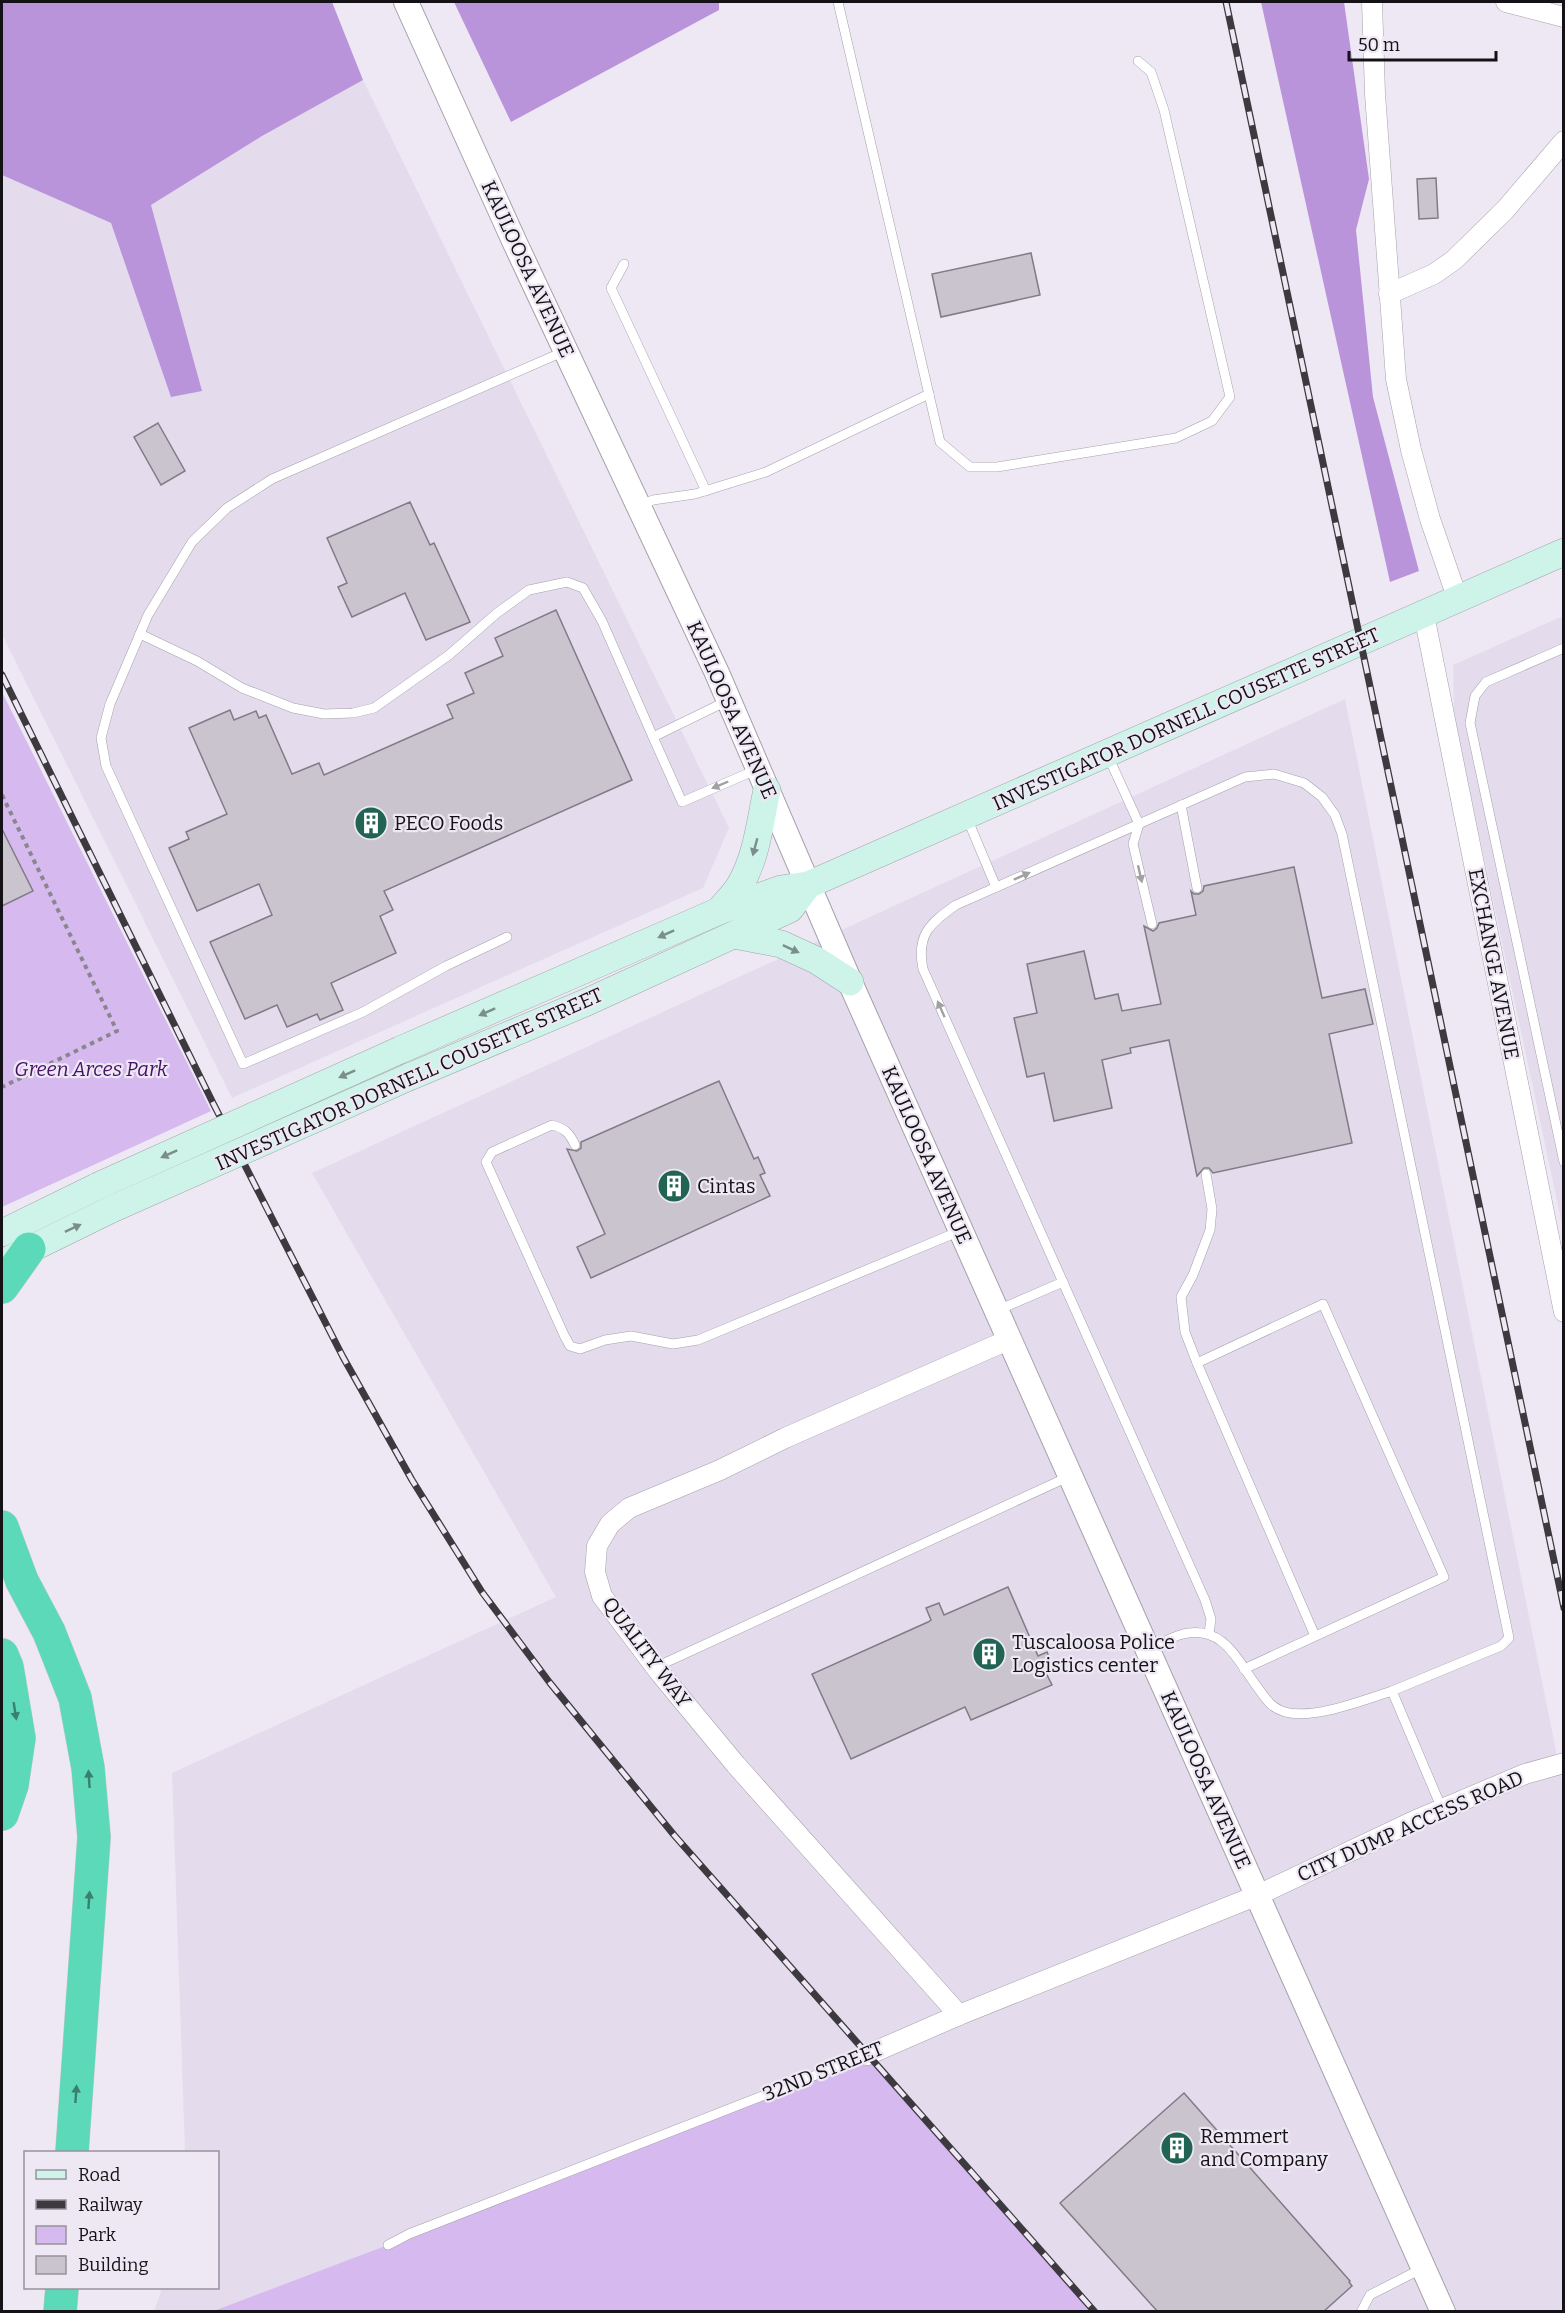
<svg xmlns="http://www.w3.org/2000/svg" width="1565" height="2313" font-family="Bitter,serif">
  <rect width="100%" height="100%" fill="#eee8f4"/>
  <g fill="#e4dbed">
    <path d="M363 80 729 828 703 888 232 1098 2 634V175L111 223 171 396 201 390 151 205 262 136Z"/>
    <path d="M1563 616V1229L1454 717 1453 665Z"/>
    <path d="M1345 699 1563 1786V2311L154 2312 162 2288H218V2152H185L172 1773 556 1597 312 1173Z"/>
  </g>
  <g fill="#d6baef">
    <path d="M2 692 211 1111 2 1207Z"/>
    <path d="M867 2055 1095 2311 211 2312 388 2245Z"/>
  </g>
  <g fill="#ba94db">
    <path d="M2 2H332L363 80 262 136 151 205 202 391 171 397 111 223 2 175Z"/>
    <path d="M454 2H719V10L511 122Z"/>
    <path d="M1261 2H1344L1369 179 1356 230 1373 397 1419 571 1390 582Z"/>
  </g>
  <g fill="#c9c4ce" stroke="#807b85" stroke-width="1.5">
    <path d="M1436 178 1438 218 1419 219 1417 179Z"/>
    <path d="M1031 253 1040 295 941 317 932 274Z"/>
    <path d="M158 423 185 471 161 485 134 437Z"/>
    <path d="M410 502 430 545 434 543 470 622 426 640 405 593 352 617 338 587 347 583 327 538Z"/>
    <path d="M556 610 632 780 384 891 393 910 380 916 396 953 331 983 343 1010 320 1020 317 1014 287 1027 277 1005 245 1019 210 942 272 915 259 884 197 911 169 848 189 839 186 832 227 814 189 728 230 710 234 720 256 711 259 718 266 715 292 774 319 763 324 775 453 718 447 705 474 693 465 673 503 656 495 638Z"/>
    <path d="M2 829 33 891 2 906Z"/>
    <path d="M1294 867 1322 998 1365 989 1373 1024 1329 1034 1352 1143 1213 1173 1209 1168H1204L1197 1176 1169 1040 1130 1048 1131 1053 1102 1060 1112 1108 1054 1121 1044 1073 1027 1077 1014 1018 1037 1013 1027 964 1084 951 1095 999 1118 994 1122 1011 1161 1004 1144 926 1153 931 1157 928 1159 923 1196 915 1191 891 1194 894H1199L1203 891 1204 886Z"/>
    <path d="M719 1081 754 1159 758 1157 765 1173 760 1175 770 1196 591 1278 577 1247 605 1234 567 1149 577 1151 581 1148V1142Z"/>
    <path d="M1008 1587 1038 1656 1047 1652 1054 1669 1046 1673 1052 1685 971 1720 965 1707 851 1759 812 1674 928 1622 931 1620 926 1608 939 1603 944 1615Z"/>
    <path d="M1184 2093 1350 2281 1349 2282 1352 2286 1323 2312H1158L1060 2203Z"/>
  </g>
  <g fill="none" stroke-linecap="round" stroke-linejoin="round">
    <g stroke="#a5a0aa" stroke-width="10">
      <g id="service">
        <path d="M838 2 940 442 970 467H997L1176 438 1212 421 1230 397 1164 110 1151 72 1138 61"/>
        <path d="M624 264 611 288 706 491"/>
        <path d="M639 506 653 500 695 494 766 472 929 394"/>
        <path d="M140 634 197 661 242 688 293 708 324 714 353 713 374 708 449 655 497 613 529 590 567 582 583 588 602 621 653 737"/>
        <path d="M1564 648 1486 682 1475 696 1470 723 1564 1162"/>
        <path d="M729 700 653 737 682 802 758 769"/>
        <path d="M1108 756 1139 824 1133 844 1152 924"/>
        <path d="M1181 805 1197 888"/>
        <path d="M967 818 996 887"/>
        <path d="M507 937 446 966 363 1012 243 1064 106 766 101 738 110 704 148 615 192 542 227 508 272 479 565 351"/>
        <path d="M575 1145C570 1134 565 1128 552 1125L492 1152 486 1162 564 1335 570 1346 580 1349 605 1340 631 1336 673 1344 698 1340 960 1231"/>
        <path d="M998 1310 1063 1282"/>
        <path d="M1197 1363 1185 1332 1181 1297 1193 1275 1210 1230 1212 1209 1206 1174"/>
        <path d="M1209 1633 1211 1619 1205 1600 923 969C916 935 930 923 956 905L1245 777 1274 774 1304 783 1322 797 1335 815 1342 834 1509 1638 1501 1646 1392 1691 1442 1809"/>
        <path d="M1149 1649C1160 1644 1171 1637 1183 1634 1224 1625 1237 1660 1258 1688 1266 1699 1271 1708 1285 1712 1313 1720 1364 1700 1392 1691"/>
        <path d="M656 1667 1070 1476"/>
        <path d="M1244 1669 1444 1577 1323 1304 1197 1363 1315 1636"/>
        <path d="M388 2245 409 2234 867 2055"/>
        <path d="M1361 2312 1370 2295 1423 2268"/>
      </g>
    </g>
    <g stroke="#a5a0aa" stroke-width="21">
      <g id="minor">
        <path d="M1372 2 1375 94 1396 379 1411 450 1430 519 1458 600"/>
        <path d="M1506 2 1564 17"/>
        <path d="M1389 294 1434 274 1454 260 1505 210 1564 141"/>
        <path d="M1424 615 1564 1312"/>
        <path d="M959 2015 736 1765 660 1673 602 1596 595 1572 597 1546 610 1524 629 1508 720 1470 785 1438 1008 1340"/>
        <path d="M867 2055 959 2015 1258 1895 1414 1821 1525 1774 1564 1763"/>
      </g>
    </g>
    <g stroke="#a5a0aa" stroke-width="26">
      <path id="tertiary" d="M406 2 515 243 717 673 850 982 1443 2312"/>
    </g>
    <g stroke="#a5a0aa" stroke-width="28">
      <g id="secondary">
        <path d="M719 911C726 902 735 894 740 885 757 856 760 822 767 790"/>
        <path d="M734 935 781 944 816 960 850 982"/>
        <path d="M400 1050 719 911 781 889 808 885 1564 552"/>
        <path d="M409 1077 587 1002 790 909 808 885"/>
        <path d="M2 1233 98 1186"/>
        <path d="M10 1259 112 1209"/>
      </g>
    </g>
    <g stroke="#cbcbcc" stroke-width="34">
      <g id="motorway">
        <path d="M2 1287 29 1249"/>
        <path d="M2 1527 22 1581 49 1632 75 1698 88 1768 94 1837 72 2152"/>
        <path d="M2 1655 7 1667 19 1738 12 1785 2 1814"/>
        <path d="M60 2312 62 2288"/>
      </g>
    </g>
    <path stroke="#8a868e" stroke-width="4" stroke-dasharray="4.5 4.5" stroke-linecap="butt" d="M2 795 117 1031 2 1087"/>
    <use href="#service" stroke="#fff" stroke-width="9"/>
    <use href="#minor" stroke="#fff" stroke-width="20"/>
    <use href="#tertiary" stroke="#fff" stroke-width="24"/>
    <use href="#secondary" stroke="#cef4ea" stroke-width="27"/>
    <use href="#motorway" stroke="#5bd9b8" stroke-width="33"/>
    <g stroke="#3c393f" stroke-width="7">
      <g id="rail">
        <path d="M1226 2 1564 1608"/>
        <path d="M2 675 214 1105 343 1357 412 1480 482 1592 550 1683 674 1835 1095 2312"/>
      </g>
    </g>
    <use href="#rail" stroke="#eee8f4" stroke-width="4.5" stroke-dasharray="14" stroke-linecap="butt"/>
    <g stroke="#a5a0aa" stroke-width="28" stroke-linecap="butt">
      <g id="secondary-bridge">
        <path d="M98 1186 400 1050"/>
        <path d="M112 1209 409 1077"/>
      </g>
    </g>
    <use href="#secondary-bridge" stroke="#cef4ea" stroke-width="27"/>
  </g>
  <defs><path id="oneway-solid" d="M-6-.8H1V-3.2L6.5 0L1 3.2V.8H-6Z" transform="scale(1.5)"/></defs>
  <g fill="#a1a0a2">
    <use href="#oneway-solid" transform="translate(720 785) rotate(157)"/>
    <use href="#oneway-solid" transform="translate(1140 874) rotate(77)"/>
    <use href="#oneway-solid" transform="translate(1022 876) rotate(-24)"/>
    <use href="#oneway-solid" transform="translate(941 1009) rotate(-114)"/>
  </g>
  <g fill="#7a8e8b">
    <use href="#oneway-solid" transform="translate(755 847) rotate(105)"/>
    <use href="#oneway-solid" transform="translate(666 934) rotate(156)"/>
    <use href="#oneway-solid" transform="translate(791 949) rotate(25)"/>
    <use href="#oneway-solid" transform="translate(487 1012) rotate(156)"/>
    <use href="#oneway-solid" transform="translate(347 1074) rotate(156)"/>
    <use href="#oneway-solid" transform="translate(169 1154) rotate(156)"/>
    <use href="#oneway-solid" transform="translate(73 1228) rotate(-25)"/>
  </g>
  <g fill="#3b7f6f">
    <use href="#oneway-solid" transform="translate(15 1711) rotate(81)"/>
    <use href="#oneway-solid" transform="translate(89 1779) rotate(-94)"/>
    <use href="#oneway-solid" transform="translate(89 1900) rotate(-86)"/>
    <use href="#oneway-solid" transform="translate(76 2094) rotate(-86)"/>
  </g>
  <defs>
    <g id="building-disc" transform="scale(1.725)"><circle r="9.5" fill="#226453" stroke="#eee8f4"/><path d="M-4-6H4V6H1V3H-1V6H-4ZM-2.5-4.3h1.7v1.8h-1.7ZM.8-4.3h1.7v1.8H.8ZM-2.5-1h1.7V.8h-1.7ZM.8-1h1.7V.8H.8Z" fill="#fff"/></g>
  </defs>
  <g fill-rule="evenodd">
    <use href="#building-disc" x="371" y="823"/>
    <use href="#building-disc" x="674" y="1186"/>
    <use href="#building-disc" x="989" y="1654"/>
    <use href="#building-disc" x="1177" y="2148"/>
  </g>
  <g text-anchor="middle" stroke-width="4.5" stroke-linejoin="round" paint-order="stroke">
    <g font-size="20" fill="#141216" stroke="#eee8f4">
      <text transform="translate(528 269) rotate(65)" y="7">KAULOOSA AVENUE</text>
      <text transform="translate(732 710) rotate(66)" y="7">KAULOOSA AVENUE</text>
      <text transform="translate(1186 719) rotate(-24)" y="7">INVESTIGATOR DORNELL COUSETTE STREET</text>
      <text transform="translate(1494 964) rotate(79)" y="7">EXCHANGE AVENUE</text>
      <text transform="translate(409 1079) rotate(-24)" y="7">INVESTIGATOR DORNELL COUSETTE STREET</text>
      <text transform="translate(927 1155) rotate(66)" y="7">KAULOOSA AVENUE</text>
      <text transform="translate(647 1652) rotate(53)" y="7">QUALITY WAY</text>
      <text transform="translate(1206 1780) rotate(66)" y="7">KAULOOSA AVENUE</text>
      <text transform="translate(1410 1826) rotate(-24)" y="7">CITY DUMP ACCESS ROAD</text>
      <text transform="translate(823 2071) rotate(-22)" y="7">32ND STREET</text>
    </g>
    <g font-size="20" fill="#141216" stroke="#eee8f4" text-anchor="start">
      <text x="394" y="830">PECO Foods</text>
      <text x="697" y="1193">Cintas</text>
      <text x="1012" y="1649">Tuscaloosa Police<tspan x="1012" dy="23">Logistics center</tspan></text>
      <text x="1200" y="2143">Remmert<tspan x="1200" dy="23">and Company</tspan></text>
    </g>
    <g font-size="20" font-style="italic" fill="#451065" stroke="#eee8f4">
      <text x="91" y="1076">Green Arces Park</text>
    </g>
  </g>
  <rect width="1565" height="2313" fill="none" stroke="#141216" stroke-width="6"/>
  <rect x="24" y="2151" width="195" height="138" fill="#eee8f4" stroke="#97929b" stroke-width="1.5"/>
  <rect x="36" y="2170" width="30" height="9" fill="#cef4ea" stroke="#97929b" stroke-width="1.5"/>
  <text x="78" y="2181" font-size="18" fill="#141216">Road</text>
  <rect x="36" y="2200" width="30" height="9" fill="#3c393f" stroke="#97929b" stroke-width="1.5"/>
  <text x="78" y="2211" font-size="18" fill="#141216">Railway</text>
  <rect x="36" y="2226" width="30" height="18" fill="#d6baef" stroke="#97929b" stroke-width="1.5"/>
  <text x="78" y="2241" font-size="18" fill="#141216">Park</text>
  <rect x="36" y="2256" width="30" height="18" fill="#c9c4ce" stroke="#97929b" stroke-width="1.5"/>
  <text x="78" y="2271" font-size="18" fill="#141216">Building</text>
  <path d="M1349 51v9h147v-9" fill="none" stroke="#141216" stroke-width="3"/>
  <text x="1358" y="51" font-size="18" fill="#141216" stroke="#eee8f4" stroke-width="4.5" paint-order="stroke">50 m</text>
</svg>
